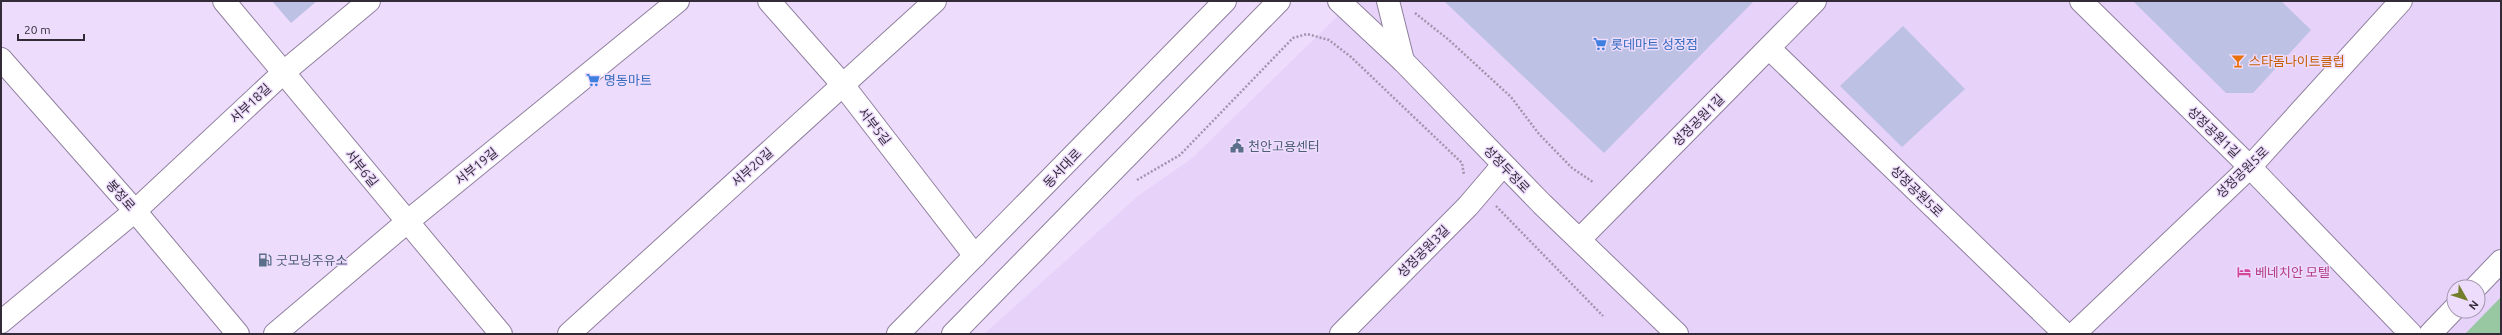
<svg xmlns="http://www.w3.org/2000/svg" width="2502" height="335" font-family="Ubuntu,'Noto Sans KR',sans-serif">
  <rect width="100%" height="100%" fill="#eedcfd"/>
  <path fill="#e7d2fa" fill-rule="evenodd" d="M1353 1H2501V334H984L1139 195 1191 159ZM2454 287H2478V311H2454Z"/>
  <path fill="#97c8a1" d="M2501 297V334H2465Z"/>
  <g fill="#bdc1e4">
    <path d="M272 1H317L291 23Z"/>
    <path d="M1444 1H1754L1604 153Z"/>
    <path d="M2133 1H2281L2311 30 2253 93H2226Z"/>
    <path d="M1903 26 1965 89 1902 147 1840 86Z"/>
  </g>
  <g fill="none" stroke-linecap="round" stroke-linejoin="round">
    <g stroke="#90809e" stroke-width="24">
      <g id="minor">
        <path d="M224 1 501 334"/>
        <path d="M769 1 843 85 975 256"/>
        <path d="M1339 1 1403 61 1542 204 1677 334"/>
        <path d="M2081 1 2250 167 2411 334"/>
        <path d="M1769 48 2065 334"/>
        <path d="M1580 239 1815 1"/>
        <path d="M2476 287 2501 261"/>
        <path d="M1 322 135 211 284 72 369 1"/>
        <path d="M275 334 407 222 678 1"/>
        <path d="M569 334 935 1"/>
        <path d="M1341 334 1468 206 1503 165"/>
        <path d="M2430 334 2454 309"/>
      </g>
    </g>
    <g stroke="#90809e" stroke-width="24">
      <g id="tertiary">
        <path d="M1388 1 1403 61"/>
        <path d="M1 59 135 211 238 334"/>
        <path d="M2074 334 2250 167 2401 1"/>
      </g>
    </g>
    <g stroke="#90809e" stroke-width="24">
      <g id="secondary">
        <path d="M898 334 1225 1"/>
        <path d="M953 334 1279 1"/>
      </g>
    </g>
    <g stroke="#a194ac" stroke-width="2.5" stroke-dasharray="2 2" stroke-linecap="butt">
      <path d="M1415 13 1449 40 1511 97 1539 134 1572 168 1593 182"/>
      <path d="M1137 180 1180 155 1293 38 1307 34 1329 40 1351 57 1462 163 1464 175"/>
      <path d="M1496 206 1603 316"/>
    </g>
    <use href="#minor" stroke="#fff" stroke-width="22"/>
    <use href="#tertiary" stroke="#fff" stroke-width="22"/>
    <use href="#secondary" stroke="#fff" stroke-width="22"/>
  </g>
  <defs>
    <g id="supermarket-bare" transform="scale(1.08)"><path d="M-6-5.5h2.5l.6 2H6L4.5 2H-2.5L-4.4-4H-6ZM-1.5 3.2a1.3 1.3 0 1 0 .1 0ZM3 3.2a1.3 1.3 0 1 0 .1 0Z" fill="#3f7fe0" stroke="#eedcfd" stroke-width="2.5" paint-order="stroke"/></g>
    <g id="bar-bare" transform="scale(1.08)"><path d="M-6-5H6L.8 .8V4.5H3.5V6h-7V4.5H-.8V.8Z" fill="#e8710a" stroke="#eedcfd" stroke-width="2.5" paint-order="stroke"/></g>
    <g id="civic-bare" transform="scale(1.08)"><path d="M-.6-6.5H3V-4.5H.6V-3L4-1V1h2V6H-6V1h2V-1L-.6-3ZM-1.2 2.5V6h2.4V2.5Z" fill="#5c6f8a" stroke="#eedcfd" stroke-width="2.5" paint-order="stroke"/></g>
    <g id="fuel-bare" transform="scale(1.08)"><path d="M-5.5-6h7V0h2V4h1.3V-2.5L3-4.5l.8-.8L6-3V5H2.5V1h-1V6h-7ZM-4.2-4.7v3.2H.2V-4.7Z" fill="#5c6f8a" stroke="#eedcfd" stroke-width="2.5" paint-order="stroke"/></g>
    <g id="hotel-bare" transform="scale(1.08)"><path d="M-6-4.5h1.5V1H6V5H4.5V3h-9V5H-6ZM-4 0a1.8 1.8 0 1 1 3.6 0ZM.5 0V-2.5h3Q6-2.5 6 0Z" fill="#d1479c" stroke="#eedcfd" stroke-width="2.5" paint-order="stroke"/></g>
  </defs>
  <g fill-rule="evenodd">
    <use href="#supermarket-bare" x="1600" y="44"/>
    <use href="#bar-bare" x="2238" y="61"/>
    <use href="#supermarket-bare" x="593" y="80"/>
    <use href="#civic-bare" x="1237" y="146"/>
    <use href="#fuel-bare" x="265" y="260"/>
    <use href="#hotel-bare" x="2244" y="272"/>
  </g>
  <g text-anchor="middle" stroke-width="3" stroke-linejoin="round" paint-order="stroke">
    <g font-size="13" fill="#366cbe" stroke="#eedcfd" text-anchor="start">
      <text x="1611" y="49">롯데마트 성정점</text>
      <text x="604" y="85">명동마트</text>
    </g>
    <g font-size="13" fill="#c56008" stroke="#eedcfd" text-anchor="start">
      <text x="2249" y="66">스타돔나이트클럽</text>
    </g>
    <g font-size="13" fill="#332c38" stroke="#eedcfd">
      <text transform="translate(250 103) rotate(-43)" y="5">서부18길</text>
      <text transform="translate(1698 120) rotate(-45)" y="5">성정공원1길</text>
      <text transform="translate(875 126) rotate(52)" y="5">서부5길</text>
      <text transform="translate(2214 132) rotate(44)" y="5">성정공원1길</text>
      <text transform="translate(476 166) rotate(-39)" y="5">서부19길</text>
      <text transform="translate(752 167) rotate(-42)" y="5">서부20길</text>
      <text transform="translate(362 168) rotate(51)" y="5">서부6길</text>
      <text transform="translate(1062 168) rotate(-46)" y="5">동서대로</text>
      <text transform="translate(1507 169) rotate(46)" y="5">성정두정로</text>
      <text transform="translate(2242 172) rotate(-44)" y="5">성정공원5로</text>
      <text transform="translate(1917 191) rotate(44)" y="5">성정공원5로</text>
      <text transform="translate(121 195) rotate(49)" y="5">봉정로</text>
      <text transform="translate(1423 251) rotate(-45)" y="5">성정공원3길</text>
    </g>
    <g font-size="13" fill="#4e5e75" stroke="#eedcfd" text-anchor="start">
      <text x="1248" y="151">천안고용센터</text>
      <text x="276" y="265">굿모닝주유소</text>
    </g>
    <g font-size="13" fill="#b23c85" stroke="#eedcfd" text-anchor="start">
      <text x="2255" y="277">베네치안 모텔</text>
    </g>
  </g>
  <rect width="2502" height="335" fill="none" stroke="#332c38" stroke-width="4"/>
  <g transform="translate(2466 299) rotate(129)"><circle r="19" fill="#eedcfd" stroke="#a396ae"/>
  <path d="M0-3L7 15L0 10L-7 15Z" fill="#727e2a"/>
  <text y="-6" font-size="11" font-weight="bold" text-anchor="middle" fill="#332c38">N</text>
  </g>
  <path d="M18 34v6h66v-6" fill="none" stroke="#332c38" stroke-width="2"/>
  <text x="24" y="34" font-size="12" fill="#332c38" stroke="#eedcfd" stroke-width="3" paint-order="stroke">20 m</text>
</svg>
